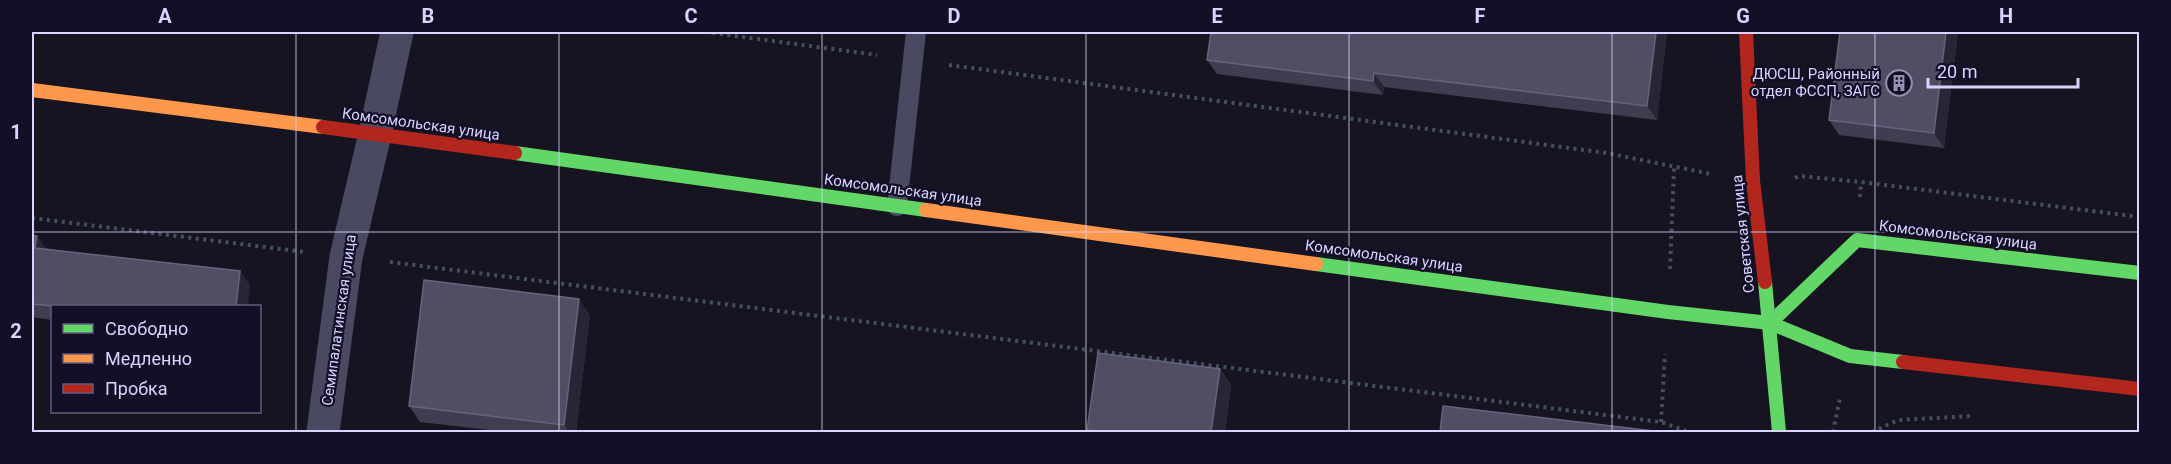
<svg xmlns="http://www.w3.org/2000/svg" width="2171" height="464" font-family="Roboto,sans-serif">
  <rect width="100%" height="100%" fill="#161421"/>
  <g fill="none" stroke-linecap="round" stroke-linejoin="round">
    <g stroke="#44505f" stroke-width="4" stroke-dasharray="3 4.5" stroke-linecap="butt">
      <path d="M705 32 877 55"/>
      <path d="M949 65 1607 153 1711 174"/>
      <path d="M1795 178 1799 176 1861 182 2140 217"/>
      <path d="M1860 197 1861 182"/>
      <path d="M32 218 305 252"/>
      <path d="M390 262 1661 422 1689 432"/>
      <path d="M1670 269 1674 168"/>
      <path d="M1661 422 1665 354"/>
      <path d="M1833 432 1840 398"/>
      <path d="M1872 432 1898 420 1972 416"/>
    </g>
    <path stroke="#4a4962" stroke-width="20" d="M897 206 916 32"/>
    <path stroke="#4a4962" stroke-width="33" d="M323 432 346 257 375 134 397 32"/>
    <g stroke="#63d668" stroke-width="14">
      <path d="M515 153 926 210"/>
      <path d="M1316 264 1668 312 1770 323 1850 356 1903 362"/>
      <path d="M1765 282 1779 432"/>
      <path d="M1770 323 1857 240 2140 273"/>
    </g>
    <g stroke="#ff974d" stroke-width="14">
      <path d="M32 90 323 127"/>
      <path d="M926 210 1316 264"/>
    </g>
    <g stroke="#b3261e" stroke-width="14">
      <path d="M1746 32 1753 181 1765 282"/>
      <path d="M323 127 515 153"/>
      <path d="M1903 362 2140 389"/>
    </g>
  </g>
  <g fill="#403d50">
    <path d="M1667 32 1657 120 1384 87 1383 95 1217 74 1207 60Z"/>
    <path d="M1840 32H1958L1944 148 1839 135 1829 120Z"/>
    <path d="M32 235 46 249 250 285 52 306V320L32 317Z"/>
    <path d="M590 315 576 432H506L420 422 409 406Z"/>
    <path d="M1220 369 1231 385 1225 432H1089L1087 430Z"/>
  </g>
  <g fill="#282635">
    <path d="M1656 32H1667L1657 120 1647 106Z"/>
    <path d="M1946 32H1958L1944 148 1934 133Z"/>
    <path d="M1374 73 1384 87 1383 95 1373 81Z"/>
    <path d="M37 236 47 250 35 248Z"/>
    <path d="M240 271 250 285 248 306H236Z"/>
    <path d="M579 299 590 315 576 432H569L564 425Z"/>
    <path d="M1220 369 1231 385 1225 432H1211Z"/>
  </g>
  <g fill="#504e63" stroke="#66637b" stroke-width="1.5">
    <path d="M1211 32H1656L1647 106 1374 73 1373 81 1207 60Z"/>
    <path d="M1840 32H1946L1934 133 1829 120Z"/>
    <path d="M32 235 37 236 35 248 240 271 236 306H54L32 304Z"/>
    <path d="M424 280 579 299 564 425 409 406Z"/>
    <path d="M1098 353 1220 369 1211 432H1106L1087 430Z"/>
    <path d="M1443 406 1662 432H1440Z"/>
  </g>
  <path fill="none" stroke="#d9d4ff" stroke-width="1.5" stroke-opacity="0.55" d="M296 32V432M559 32V432M822 32V432M1086 32V432M1349 32V432M1612 32V432M1875 32V432M32 232H2140"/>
  <defs>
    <g id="building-ring" transform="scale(1.35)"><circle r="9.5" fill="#130f26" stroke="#9591b1" stroke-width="1.5"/><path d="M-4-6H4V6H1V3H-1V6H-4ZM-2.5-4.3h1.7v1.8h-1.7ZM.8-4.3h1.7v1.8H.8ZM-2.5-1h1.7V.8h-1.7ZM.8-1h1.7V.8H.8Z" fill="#9591b1"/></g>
  </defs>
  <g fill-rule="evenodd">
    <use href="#building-ring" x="1899" y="83"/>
  </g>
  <g text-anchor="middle" stroke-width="4.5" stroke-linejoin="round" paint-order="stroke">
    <g font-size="15" fill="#d9d4ff" stroke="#130f26" text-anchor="end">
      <text x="1880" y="79">ДЮСШ, Районный<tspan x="1880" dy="17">отдел ФССП, ЗАГС</tspan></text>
    </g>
    <g font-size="15" fill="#d9d4ff" stroke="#130f26">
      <text transform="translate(421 124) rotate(8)" y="5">Комсомольская улица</text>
      <text transform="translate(903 190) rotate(8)" y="5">Комсомольская улица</text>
      <text transform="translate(1743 234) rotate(-96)" y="5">Советская улица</text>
      <text transform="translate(1958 235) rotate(7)" y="5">Комсомольская улица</text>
      <text transform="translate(1384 256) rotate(8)" y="5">Комсомольская улица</text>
      <text transform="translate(339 320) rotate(-82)" y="5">Семипалатинская улица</text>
    </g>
  </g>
  <rect width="2171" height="464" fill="none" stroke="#130f26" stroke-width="66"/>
  <rect x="51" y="305" width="210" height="108" fill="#130f26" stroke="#625e7d" stroke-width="1.5"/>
  <rect x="63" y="324" width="30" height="9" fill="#63d668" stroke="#625e7d" stroke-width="1.5"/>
  <text x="105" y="335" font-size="18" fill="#d9d4ff">Свободно</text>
  <rect x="63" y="354" width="30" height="9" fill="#ff974d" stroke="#625e7d" stroke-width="1.5"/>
  <text x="105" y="365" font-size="18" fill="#d9d4ff">Медленно</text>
  <rect x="63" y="384" width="30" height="9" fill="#b3261e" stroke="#625e7d" stroke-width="1.5"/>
  <text x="105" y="395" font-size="18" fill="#d9d4ff">Пробка</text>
  <path d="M1928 78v9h150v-9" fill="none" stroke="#d9d4ff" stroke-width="3"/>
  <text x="1937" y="78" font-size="18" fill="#d9d4ff" stroke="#130f26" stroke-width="4.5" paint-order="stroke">20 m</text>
  <rect x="33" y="33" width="2105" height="398" fill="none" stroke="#d9d4ff" stroke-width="2"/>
  <g font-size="20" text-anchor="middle" font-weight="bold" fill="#d9d4ff">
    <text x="165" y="23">A</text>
    <text x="428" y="23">B</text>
    <text x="691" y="23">C</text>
    <text x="954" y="23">D</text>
    <text x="1217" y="23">E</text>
    <text x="1480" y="23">F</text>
    <text x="1743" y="23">G</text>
    <text x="2006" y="23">H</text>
    <text x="16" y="139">1</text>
    <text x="16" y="338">2</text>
  </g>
</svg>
